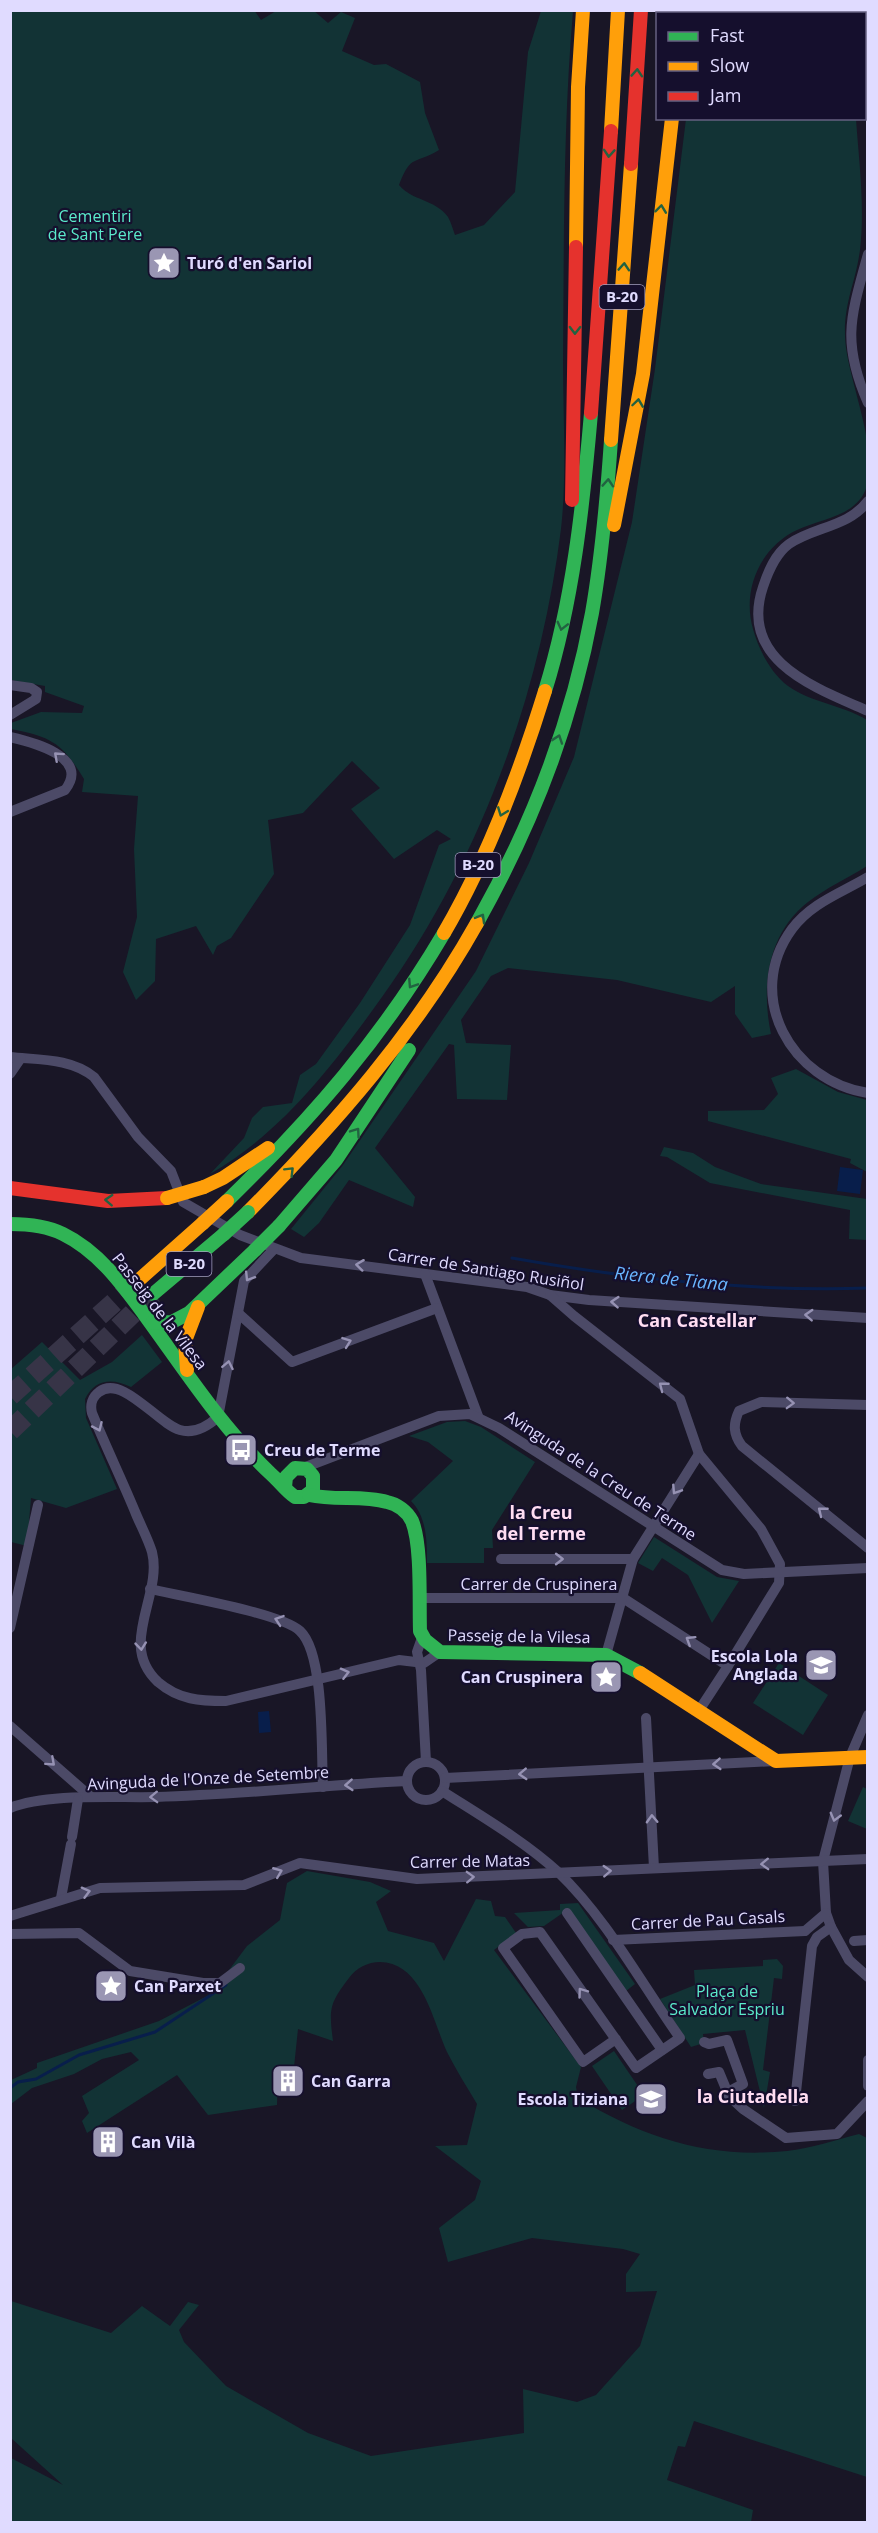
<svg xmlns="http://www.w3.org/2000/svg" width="878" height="2533" font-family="'Open Sans',sans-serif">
  <rect width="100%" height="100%" fill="#191626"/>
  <g fill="#123335">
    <path d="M254 10 261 20 276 11 313 10 328 23 341 12 355 18 342 51 374 65 386 64 420 82 425 113 439 150C415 165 411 153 399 185 412 201 435 199 448 217 451 222 453 230 455 235L484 225 515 192 528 52 541 11H573C563 127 564 245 563 362 563 417 567 475 561 529 540 696 480 860 382 997 334 1064 283 1132 210 1174L244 1138 252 1118 263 1107 292 1103 300 1075 316 1064 360 1003 410 925 439 845 451 839 437 830 394 859 351 809 380 788 352 761 303 813 268 820 274 874 231 938 217 946 213 955 196 926 156 939 155 981 136 1000 123 972 137 917 134 849 138 796 82 792 84 779C62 743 52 737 11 729V723L41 712 82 713 84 706 45 692V686L11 680 10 11Z"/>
    <path d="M699 11H867V116H864V14L699 13Z"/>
    <path d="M686 119H856C859 162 865 206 860 250 855 287 841 307 846 348 851 385 878 452 867 486 857 517 822 518 797 530 759 548 742 591 753 629 759 650 770 672 788 686 812 703 843 705 867 720V866C848 878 826 888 808 902 767 934 761 987 771 1034L752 1038 735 1014V986L711 1002 617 980 508 968 491 976 461 1020 466 1043 511 1045 507 1100 457 1099 454 1045 449 1044 375 1148 415 1197 413 1207 349 1180 319 1223 304 1237 291 1229 343 1165 476 971 529 863 574 757 632 522 655 369Z"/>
    <path d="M796 1069 838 1092 867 1100V1172L850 1163 851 1159 708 1121V1111L764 1110 778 1094 771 1078Z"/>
    <path d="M664 1147 693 1153 715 1167 761 1184 867 1199V1240L849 1239 850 1210 710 1183 667 1157 660 1156Z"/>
    <path d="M142 1335 162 1362 131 1387C112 1378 95 1379 85 1399L86 1418 117 1489 66 1508 31 1498 27 1546 11 1542 10 1370 42 1342 80 1380 112 1362Z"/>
    <path d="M465 1421 481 1427 535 1462 492 1530 493 1548H484V1563H427C427 1542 427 1517 411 1501L453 1461 428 1442 409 1436 447 1422Z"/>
    <path d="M654 1537 717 1577 739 1581 712 1623 688 1575 662 1558 653 1571 638 1563Z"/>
    <path d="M779 1663 828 1695 803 1735 753 1703Z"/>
    <path d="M863 1787 867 1789V1829L848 1821Z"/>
    <path d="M307 1871 370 1882 391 1891 376 1902 388 1931 434 1943 444 1961 476 1899 491 1901 495 1916 505 1917 516 1933 494 1950 581 2067 576 2087 578 2098C644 2138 709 2159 787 2151 811 2148 836 2140 859 2134L867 2138V2477L694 2421 685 2447 678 2446 667 2480 753 2510 751 2522H11V2458L63 2485 11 2438V2301L111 2333 142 2306 170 2326 188 2302 199 2305 179 2330 184 2342 226 2386 308 2433 371 2456 524 2433 523 2389 577 2402 596 2395 640 2346 657 2291 626 2292V2274L640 2254 623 2249 532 2238 448 2262 439 2228 475 2200 481 2181 435 2146 467 2145 477 2104C467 2087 456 2070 447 2052 433 2022 423 1963 380 1962 368 1962 356 1968 349 1978 329 2004 329 2009 333 2041L298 2029 294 2067H278L277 2105 208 2115 177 2075 87 2133 82 2121 89 2113 82 2096 139 2060 131 2052 102 2059 74 2074 32 2088 11 2104V2080L37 2068V2063L159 2021 211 1994 247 1946 280 1920 287 1883Z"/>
    <path d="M578 1903 635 1984 626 1991 567 1910 544 1926 528 1927 514 1913 560 1910V1904Z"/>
    <path d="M777 1959 783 1966 782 1979 774 1978 763 2070 770 2072 764 2108 745 2030 703 2034 704 2043 691 2047 660 1999 695 1985 694 1970 763 1966V1960Z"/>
    <path d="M614 2051 644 2095 622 2110 592 2066Z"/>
  </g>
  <g fill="#081e4b">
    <path d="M840 1167 863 1170 860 1194 837 1191Z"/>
    <path d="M269 1711 271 1732 259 1733 258 1712Z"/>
  </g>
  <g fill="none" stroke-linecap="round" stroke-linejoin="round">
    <g stroke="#081e4b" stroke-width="3">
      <path d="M512 1258C630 1279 748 1292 868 1288"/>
      <path d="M10 2088 18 2082 36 2079 79 2055 155 2032 226 1985"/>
    </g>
    <g stroke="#373447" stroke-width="20" stroke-dasharray="20 10" stroke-linecap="butt">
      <path d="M10 1396 140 1279"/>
      <path d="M10 1431 153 1294"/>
    </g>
    <g stroke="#4c4a67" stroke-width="10">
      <path d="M868 254C851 316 841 341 868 403"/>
      <path d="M868 501C849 527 813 527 789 544 775 554 768 572 763 587 738 661 816 688 868 711"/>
      <path d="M10 685 31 688 37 692 36 699 10 715"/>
      <path d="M10 737C32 742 91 757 65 790L10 812"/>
      <path d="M868 877C841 893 811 903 792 929 743 996 791 1081 868 1093"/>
      <path d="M10 1057C39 1060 71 1058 94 1077L138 1137 171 1171 183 1202 240 1235 301 1258 527 1287 550 1295 589 1300 868 1318"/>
      <path d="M10 1074 21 1058"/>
      <path d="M274 1249 244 1281 218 1417C208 1426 194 1434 180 1430 158 1424 122 1374 99 1392 92 1397 90 1405 92 1413 106 1447 122 1480 136 1514 141 1526 148 1539 152 1552 163 1596 117 1644 158 1682 179 1700 200 1701 226 1701L399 1660 424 1663 440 1652"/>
      <path d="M425 1274 478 1416"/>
      <path d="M550 1295 574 1316 680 1399 699 1454 761 1529 780 1564 779 1583 728 1666"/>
      <path d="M238 1313 292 1362 437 1308"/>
      <path d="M868 1405 761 1402 739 1411C733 1424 733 1434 742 1446L868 1548"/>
      <path d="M303 1468 439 1416 470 1414 499 1428 722 1570 744 1574 868 1568"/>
      <path d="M501 1559H633"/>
      <path d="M150 1589C180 1596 281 1613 300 1631 325 1654 321 1752 323 1787"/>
      <path d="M419 1598H623L728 1666 698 1712"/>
      <path d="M10 1628 38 1505"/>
      <path d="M423 1635 417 1652 421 1670 426 1762"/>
      <path d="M606 1655 633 1559 699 1454"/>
      <path d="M868 1715 850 1757 823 1861 826 1913 831 1927 849 1960 868 1977"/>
      <path d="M646 1718 654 1868"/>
      <path d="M10 1726 91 1797"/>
      <circle cx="426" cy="1781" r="19"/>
      <path d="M445 1778 775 1761"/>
      <path d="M442 1791C481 1816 524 1841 558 1872 607 1919 641 1983 680 2038L636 2068 540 1932 522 1934 503 1948 583 2062 616 2039"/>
      <path d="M10 1808C48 1793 114 1798 156 1797 240 1795 323 1785 407 1781"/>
      <path d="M72 1837 78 1799"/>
      <path d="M61 1898 71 1844"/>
      <path d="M567 1913 662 2050"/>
      <path d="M10 1916 100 1888 244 1885 300 1863 417 1879 868 1859"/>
      <path d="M805 1931 826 1913"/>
      <path d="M10 1934 79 1933 130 1971 203 1983H220L240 1968"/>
      <path d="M613 1940 805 1931"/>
      <path d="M854 1941 868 1940"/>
      <path d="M704 2042 709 2044 727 2040 743 2084 728 2092"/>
      <path d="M868 2060V2086"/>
      <path d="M708 2074 719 2072 729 2096 743 2109 786 2138 837 2134 868 2101"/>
      <path d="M795 2101 812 1946 817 1937 831 1927"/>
    </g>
    <g stroke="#30b455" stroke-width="14">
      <path d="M545 691C573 601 583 506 591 413"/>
      <path d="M477 923C531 827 572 722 592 613 602 556 607 498 611 440"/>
      <path d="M227 1201C313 1117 382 1038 444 933"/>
      <path d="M10 1224C28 1224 47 1226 63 1234 98 1251 122 1284 144 1314 185 1370 221 1427 272 1475 280 1482 286 1491 295 1497H304L313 1490V1476L307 1469 295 1468 286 1477 285 1487"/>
      <path d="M279 1226 336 1160 409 1050"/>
      <path d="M153 1294 224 1234"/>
      <path d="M152 1323 172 1322 189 1313 255 1250"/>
      <path d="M309 1495C335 1501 362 1495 387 1502 397 1504 407 1511 412 1521 422 1545 419 1603 420 1631L425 1640 440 1652 606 1655 640 1673"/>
    </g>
    <g stroke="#ff9f0a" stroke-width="14">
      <path d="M685 10V14"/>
      <path d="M611 131 618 10"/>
      <path d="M576 247 578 87 583 10"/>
      <path d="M611 440 631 164"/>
      <path d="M614 525 643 374 672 118"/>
      <path d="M444 933C488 858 519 775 545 691"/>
      <path d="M204 1187 223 1178 268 1148"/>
      <path d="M248 1212C335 1124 416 1032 477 923"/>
      <path d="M140 1279 203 1223"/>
      <path d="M187 1370 185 1341 198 1307"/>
      <path d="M640 1673 776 1761 868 1757"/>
    </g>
    <g stroke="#e5322d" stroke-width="14">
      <path d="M631 164 641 10"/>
      <path d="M591 413 611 131"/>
      <path d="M572 500 576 247"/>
      <path d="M10 1188 108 1201 167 1198"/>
    </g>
    <g stroke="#30b455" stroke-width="14">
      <path d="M224 1234 248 1212"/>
      <path d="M255 1250 279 1226"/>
    </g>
    <g stroke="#ff9f0a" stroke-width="14">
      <path d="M167 1198 204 1187"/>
      <path d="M203 1223 227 1201"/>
    </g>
  </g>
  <defs><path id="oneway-chevron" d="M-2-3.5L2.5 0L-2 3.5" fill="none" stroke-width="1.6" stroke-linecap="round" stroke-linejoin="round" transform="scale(1.5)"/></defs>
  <g stroke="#226241">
    <use href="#oneway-chevron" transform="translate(637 73) rotate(-86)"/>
    <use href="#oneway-chevron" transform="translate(609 153) rotate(94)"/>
    <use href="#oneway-chevron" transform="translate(661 209) rotate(-83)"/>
    <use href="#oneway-chevron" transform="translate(624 267) rotate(-86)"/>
    <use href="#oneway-chevron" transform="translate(575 330) rotate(91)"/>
    <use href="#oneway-chevron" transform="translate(638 403) rotate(-82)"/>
    <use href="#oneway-chevron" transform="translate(608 483) rotate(-86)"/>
    <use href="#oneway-chevron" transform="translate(562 626) rotate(104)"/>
    <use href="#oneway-chevron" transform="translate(558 739) rotate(-71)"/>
    <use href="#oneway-chevron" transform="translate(502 812) rotate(111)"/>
    <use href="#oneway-chevron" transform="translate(481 918) rotate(-60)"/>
    <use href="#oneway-chevron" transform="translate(412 984) rotate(123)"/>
    <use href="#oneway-chevron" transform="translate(356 1132) rotate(-55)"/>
    <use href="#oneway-chevron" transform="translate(290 1171) rotate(-45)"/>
    <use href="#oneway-chevron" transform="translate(109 1200) rotate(-177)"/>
  </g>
  <g stroke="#9692b3">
    <use href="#oneway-chevron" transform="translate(58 756) rotate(-138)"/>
    <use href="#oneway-chevron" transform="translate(360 1265) rotate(-173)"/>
    <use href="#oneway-chevron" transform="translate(249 1277) rotate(122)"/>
    <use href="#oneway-chevron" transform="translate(615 1302) rotate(-176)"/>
    <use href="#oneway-chevron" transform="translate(809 1315) rotate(-177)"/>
    <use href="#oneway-chevron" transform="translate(347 1342) rotate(-20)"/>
    <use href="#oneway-chevron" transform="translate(228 1365) rotate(-79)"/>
    <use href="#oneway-chevron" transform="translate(663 1386) rotate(-142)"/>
    <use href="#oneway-chevron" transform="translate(790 1403) rotate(2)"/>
    <use href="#oneway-chevron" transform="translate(98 1427) rotate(66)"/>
    <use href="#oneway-chevron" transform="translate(676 1490) rotate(123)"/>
    <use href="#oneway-chevron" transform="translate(822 1511) rotate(-141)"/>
    <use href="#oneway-chevron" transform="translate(559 1559)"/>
    <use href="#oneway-chevron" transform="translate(279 1620) rotate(-161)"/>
    <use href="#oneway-chevron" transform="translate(690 1640) rotate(-148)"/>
    <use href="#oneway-chevron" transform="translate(141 1646) rotate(84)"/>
    <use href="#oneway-chevron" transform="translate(345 1673) rotate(-14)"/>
    <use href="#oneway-chevron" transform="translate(51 1762) rotate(42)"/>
    <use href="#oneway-chevron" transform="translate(717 1764) rotate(176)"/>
    <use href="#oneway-chevron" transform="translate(523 1774) rotate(177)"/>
    <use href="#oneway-chevron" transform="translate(349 1785) rotate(176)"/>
    <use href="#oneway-chevron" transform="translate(154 1797) rotate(178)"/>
    <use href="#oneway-chevron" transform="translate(835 1817) rotate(105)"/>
    <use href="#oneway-chevron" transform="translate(652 1819) rotate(-92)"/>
    <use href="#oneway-chevron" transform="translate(765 1864) rotate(178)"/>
    <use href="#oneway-chevron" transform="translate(607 1871) rotate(-3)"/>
    <use href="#oneway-chevron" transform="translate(278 1872) rotate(-22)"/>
    <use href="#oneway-chevron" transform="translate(470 1877) rotate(-2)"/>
    <use href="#oneway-chevron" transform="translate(86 1892) rotate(-15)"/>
    <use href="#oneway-chevron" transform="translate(582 1992) rotate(-126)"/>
  </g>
  <defs>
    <g id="sight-square" transform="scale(1.725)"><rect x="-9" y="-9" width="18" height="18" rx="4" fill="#9a96b3" stroke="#150f2d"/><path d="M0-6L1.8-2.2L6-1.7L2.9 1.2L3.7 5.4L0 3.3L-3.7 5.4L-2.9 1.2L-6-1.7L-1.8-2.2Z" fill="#fff"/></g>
    <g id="bus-square" transform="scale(1.725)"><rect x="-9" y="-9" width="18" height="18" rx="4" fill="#9a96b3" stroke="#150f2d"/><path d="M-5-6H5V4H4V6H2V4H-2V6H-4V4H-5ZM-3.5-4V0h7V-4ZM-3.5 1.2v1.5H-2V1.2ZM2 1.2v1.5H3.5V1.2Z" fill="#fff"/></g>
    <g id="school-square" transform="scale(1.725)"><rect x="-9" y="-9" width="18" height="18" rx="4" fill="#9a96b3" stroke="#150f2d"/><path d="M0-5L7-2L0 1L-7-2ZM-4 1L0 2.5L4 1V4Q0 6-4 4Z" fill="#fff"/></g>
    <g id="building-square" transform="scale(1.725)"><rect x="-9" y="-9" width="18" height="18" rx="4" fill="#9a96b3" stroke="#150f2d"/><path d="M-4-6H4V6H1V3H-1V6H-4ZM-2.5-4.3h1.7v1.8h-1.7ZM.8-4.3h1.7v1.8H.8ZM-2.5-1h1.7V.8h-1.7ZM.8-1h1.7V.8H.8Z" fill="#fff"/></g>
  </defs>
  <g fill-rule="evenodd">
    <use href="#sight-square" x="164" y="263"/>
    <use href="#bus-square" x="241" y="1450"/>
    <use href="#school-square" x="821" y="1665"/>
    <use href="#sight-square" x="606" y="1677"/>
    <use href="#sight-square" x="111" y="1986"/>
    <use href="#building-square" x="288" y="2081"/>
    <use href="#school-square" x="651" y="2099"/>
    <use href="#building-square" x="108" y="2142"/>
  </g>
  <g text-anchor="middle" stroke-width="4.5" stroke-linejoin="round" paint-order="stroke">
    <g fill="#150f2d" stroke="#a39ec0" stroke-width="1.5">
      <rect x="599.5" y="285" width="45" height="24" rx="4.5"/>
      <rect x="455.5" y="853" width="45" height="24" rx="4.5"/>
      <rect x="166.5" y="1252" width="45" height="24" rx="4.5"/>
    </g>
    <g font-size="15" font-weight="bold" fill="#e0dbff">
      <text x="622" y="302">B-20</text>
      <text x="478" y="870">B-20</text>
      <text x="189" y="1269">B-20</text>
    </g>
    <g font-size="16" fill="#5bebcb" stroke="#150f2d">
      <text x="95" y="222">Cementiri<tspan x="95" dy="18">de Sant Pere</tspan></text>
      <text x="727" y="1997">Plaça de<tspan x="727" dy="18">Salvador Espriu</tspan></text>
    </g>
    <g font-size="16" font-weight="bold" fill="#e0dbff" stroke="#150f2d" text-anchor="start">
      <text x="187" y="269">Turó d'en Sariol</text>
      <text x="264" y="1456">Creu de Terme</text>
      <text x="798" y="1662" text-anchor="end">Escola Lola<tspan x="798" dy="18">Anglada</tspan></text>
      <text x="583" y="1683" text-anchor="end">Can Cruspinera</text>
      <text x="134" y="1992">Can Parxet</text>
      <text x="311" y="2087">Can Garra</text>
      <text x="628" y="2105" text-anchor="end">Escola Tiziana</text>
      <text x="131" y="2148">Can Vilà</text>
    </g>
    <g font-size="16" fill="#e0dbff" stroke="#150f2d">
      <text transform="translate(486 1269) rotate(9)" y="6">Carrer de Santiago Rusiñol</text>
      <text transform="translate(160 1311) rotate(52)" y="6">Passeig de la Vilesa</text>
      <text transform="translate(601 1475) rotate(33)" y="6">Avinguda de la Creu de Terme</text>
      <text x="539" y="1590">Carrer de Cruspinera</text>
      <text transform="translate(519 1636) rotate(1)" y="6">Passeig de la Vilesa</text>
      <text transform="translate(208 1778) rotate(-3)" y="6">Avinguda de l'Onze de Setembre</text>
      <text transform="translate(470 1861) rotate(-1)" y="6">Carrer de Matas</text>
      <text transform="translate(708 1920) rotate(-3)" y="6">Carrer de Pau Casals</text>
    </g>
    <g font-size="18" font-style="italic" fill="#69b6ff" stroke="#150f2d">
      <text transform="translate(671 1279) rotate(6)" y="6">Riera de Tiana</text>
    </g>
    <g font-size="18" font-weight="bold" fill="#ffddf2" stroke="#150f2d">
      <text x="697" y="1327">Can Castellar</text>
      <text x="541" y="1519">la Creu<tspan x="541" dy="21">del Terme</tspan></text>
      <text x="753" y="2103">la Ciutadella</text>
    </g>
  </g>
  <rect width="878" height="2533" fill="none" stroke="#e0dbff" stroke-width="24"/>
  <rect x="656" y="12" width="210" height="108" fill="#150f2d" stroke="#666181" stroke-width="1.5"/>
  <rect x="668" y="32" width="30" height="9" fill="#30b455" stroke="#666181" stroke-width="1.5"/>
  <text x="710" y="42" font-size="18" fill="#e0dbff">Fast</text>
  <rect x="668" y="62" width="30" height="9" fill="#ff9f0a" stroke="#666181" stroke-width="1.5"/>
  <text x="710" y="72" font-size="18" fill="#e0dbff">Slow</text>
  <rect x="668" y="92" width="30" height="9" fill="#e5322d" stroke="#666181" stroke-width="1.5"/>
  <text x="710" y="102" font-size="18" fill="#e0dbff">Jam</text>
</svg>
